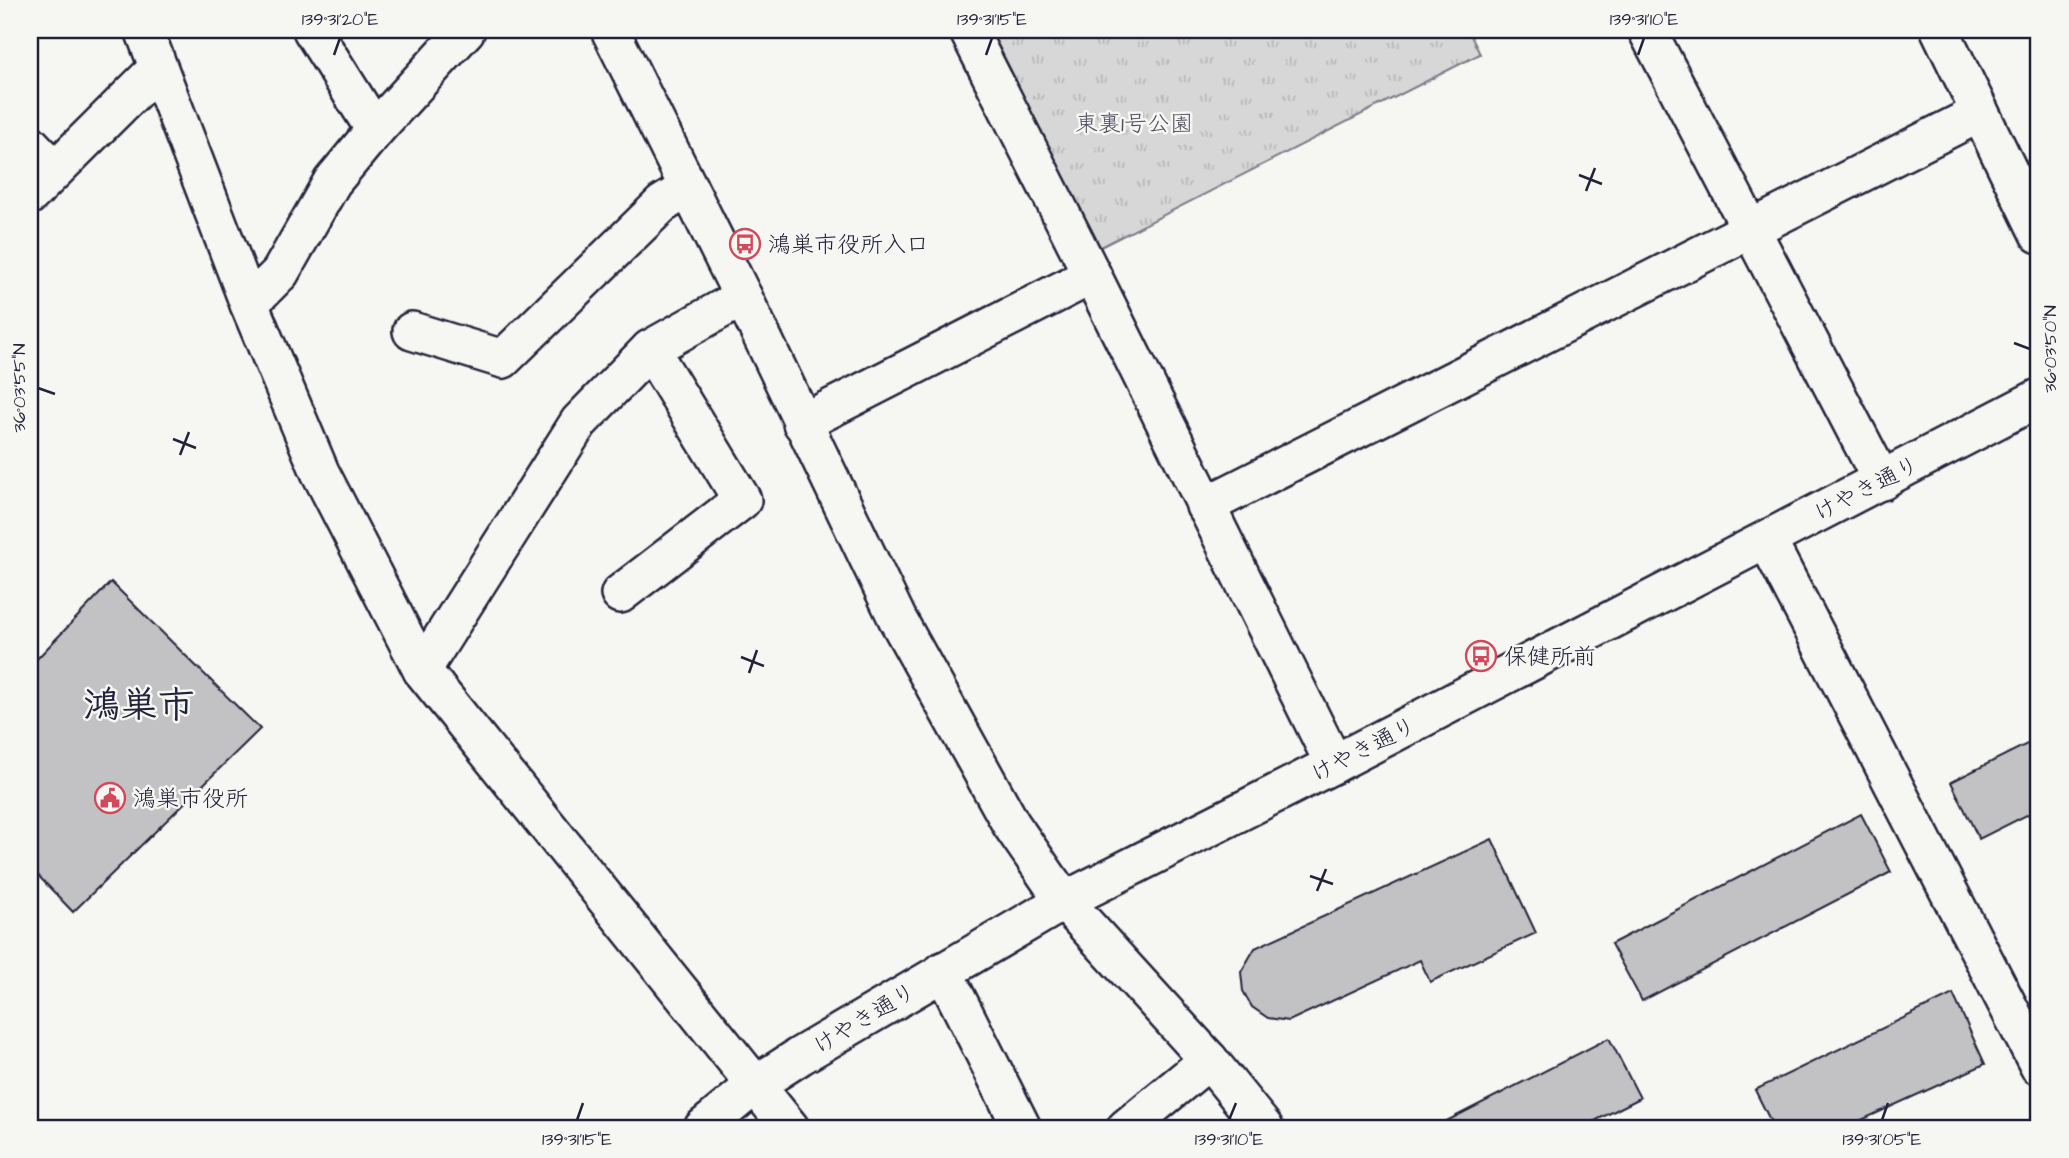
<svg xmlns="http://www.w3.org/2000/svg" width="2069" height="1158" font-family="'Architects Daughter','Klee One',sans-serif">
  <defs>
    <pattern id="grass-tufts" width="24" height="20" patternUnits="userSpaceOnUse" patternTransform="scale(1.75)"><rect width="24" height="20" fill="#d7d7d7"/><path d="M3 7l-1-3M5 7V3M7 7l1-3M15 17l-1-3M17 17v-4M19 17l1-3" fill="none" stroke="#b8b8b9"/></pattern>
  </defs>
  <rect width="100%" height="100%" fill="#f6f6f2"/>
  <filter id="ink" filterUnits="userSpaceOnUse"><feTurbulence type="fractalNoise" baseFrequency=".0143" numOctaves="2"/><feDisplacementMap in="SourceGraphic" scale="14" xChannelSelector="R" yChannelSelector="G"/><feConvolveMatrix kernelMatrix="1 2 1 2 8 2 1 2 1" color-interpolation-filters="sRGB"/></filter>
  <g filter="url(#ink)">
    <path fill="url(#grass-tufts)" stroke="#7c7c89" stroke-width="2" d="M996 30H1468L1480 54 1095 250 986 45 991 32Z"/>
    <g fill="#c2c2c4" stroke="#22223b" stroke-width="2">
      <path d="M111 582 260 729 73 912 30 867V666Z"/>
      <path d="M2039 738V809L1979 839 1951 782Z"/>
      <path d="M1861 814 1891 872 1642 1001 1611 944Z"/>
      <path d="M1492 839 1536 933 1430 982 1420 960 1289 1021 1268 1018 1252 1007 1243 991 1241 972 1255 948Z"/>
      <path d="M1953 994 1985 1064 1844 1128H1774L1755 1090Z"/>
      <path d="M1609 1038 1640 1098 1581 1128H1433Z"/>
    </g>
    <g fill="none" stroke-linecap="round" stroke-linejoin="round">
      <g stroke="#22223b" stroke-width="42">
        <g id="minor">
          <path d="M144 30 249 304 320 472 422 670 790 1128"/>
          <path d="M312 30 375 130"/>
          <path d="M610 30 743 297 898 620 1011 824 1064 901 1209 1060 1264 1128"/>
          <path d="M968 30 1092 275 1334 764"/>
          <path d="M1647 30 1882 481"/>
          <path d="M1940 30 2039 234"/>
          <path d="M30 144 55 170"/>
          <path d="M30 195 158 68"/>
          <path d="M249 304 280 273 332 182 375 130 466 30"/>
          <path d="M412 331 503 359 662 204 688 188"/>
          <path d="M802 423 1092 275"/>
          <path d="M1205 506 1980 113"/>
          <path d="M1767 540 2039 1066"/>
          <path d="M620 594 742 500 650 349"/>
          <path d="M422 670 579 422 650 349 743 297"/>
          <path d="M943 971 1022 1128"/>
          <path d="M703 1128 755 1085 800 1056 1064 901 1334 764 2039 398"/>
          <path d="M1126 1128 1209 1060"/>
        </g>
      </g>
      <use href="#minor" stroke="#f6f6f2" stroke-width="37"/>
    </g>
  </g>
  <path fill="none" stroke="#22223b" stroke-width="2.5" d="M334 55 340 38M986 55 992 38M1638 55 1644 38M1579 175 1602 184M1586 191 1595 168M2014 343 2030 349M38 388 55 394M173 439 196 448M180 455 189 432M741 657 764 666M749 673 757 650M1310 876 1333 884M1317 891 1326 869M577 1120 583 1103M1229 1120 1236 1103M1882 1120 1888 1103"/>
  <defs>
    <g id="bus-ring" transform="scale(1.575)"><circle r="9.5" fill="#f6f6f2" stroke="#d1495b" stroke-width="1.5"/><path d="M-5-6H5V4H4V6H2V4H-2V6H-4V4H-5ZM-3.5-4V0h7V-4ZM-3.5 1.2v1.5H-2V1.2ZM2 1.2v1.5H3.5V1.2Z" fill="#d1495b"/></g>
    <g id="civic-ring" transform="scale(1.575)"><circle r="9.5" fill="#f6f6f2" stroke="#d1495b" stroke-width="1.5"/><path d="M-.6-6.5H3V-4.5H.6V-3L4-1V1h2V6H-6V1h2V-1L-.6-3ZM-1.2 2.5V6h2.4V2.5Z" fill="#d1495b"/></g>
  </defs>
  <g fill-rule="evenodd">
    <use href="#bus-ring" x="745" y="244"/>
    <use href="#bus-ring" x="1481" y="656"/>
    <use href="#civic-ring" x="110" y="798"/>
  </g>
  <g text-anchor="middle" stroke-width="5" stroke-linejoin="round" paint-order="stroke">
    <g font-size="23" fill="#4f4f62" stroke="#f6f6f2">
      <text x="1134" y="131">東裏1号公園</text>
    </g>
    <g font-size="23" fill="#22223b" stroke="#f6f6f2" text-anchor="start">
      <text x="768" y="252">鴻巣市役所入口</text>
      <text x="1504" y="664">保健所前</text>
      <text x="133" y="806">鴻巣市役所</text>
    </g>
    <g font-size="23" fill="#22223b" stroke="#f6f6f2">
      <text transform="translate(1866 488) rotate(-27)" y="8">けやき通り</text>
      <text transform="translate(1363 749) rotate(-27)" y="8">けやき通り</text>
      <text transform="translate(864 1018) rotate(-31)" y="8">けやき通り</text>
    </g>
    <g font-size="37" font-weight="bold" fill="#22223b" stroke="#f6f6f2">
      <text x="139" y="717">鴻巣市</text>
    </g>
  </g>
  <rect width="2069" height="1158" fill="none" stroke="#f6f6f2" stroke-width="77"/>
  <rect x="38" y="38" width="1992" height="1082" fill="none" stroke="#22223b" stroke-width="2.5"/>
  <g font-size="18" text-anchor="middle" fill="#22223b">
    <text x="340" y="25">139°31'20"E</text>
    <text x="992" y="25">139°31'15"E</text>
    <text x="1644" y="25">139°31'10"E</text>
    <text transform="translate(2050 349) rotate(-90)" y="6">36°03'50"N</text>
    <text transform="translate(19 388) rotate(-90)" y="6">36°03'55"N</text>
    <text x="577" y="1145">139°31'15"E</text>
    <text x="1229" y="1145">139°31'10"E</text>
    <text x="1882" y="1145">139°31'05"E</text>
  </g>
</svg>
